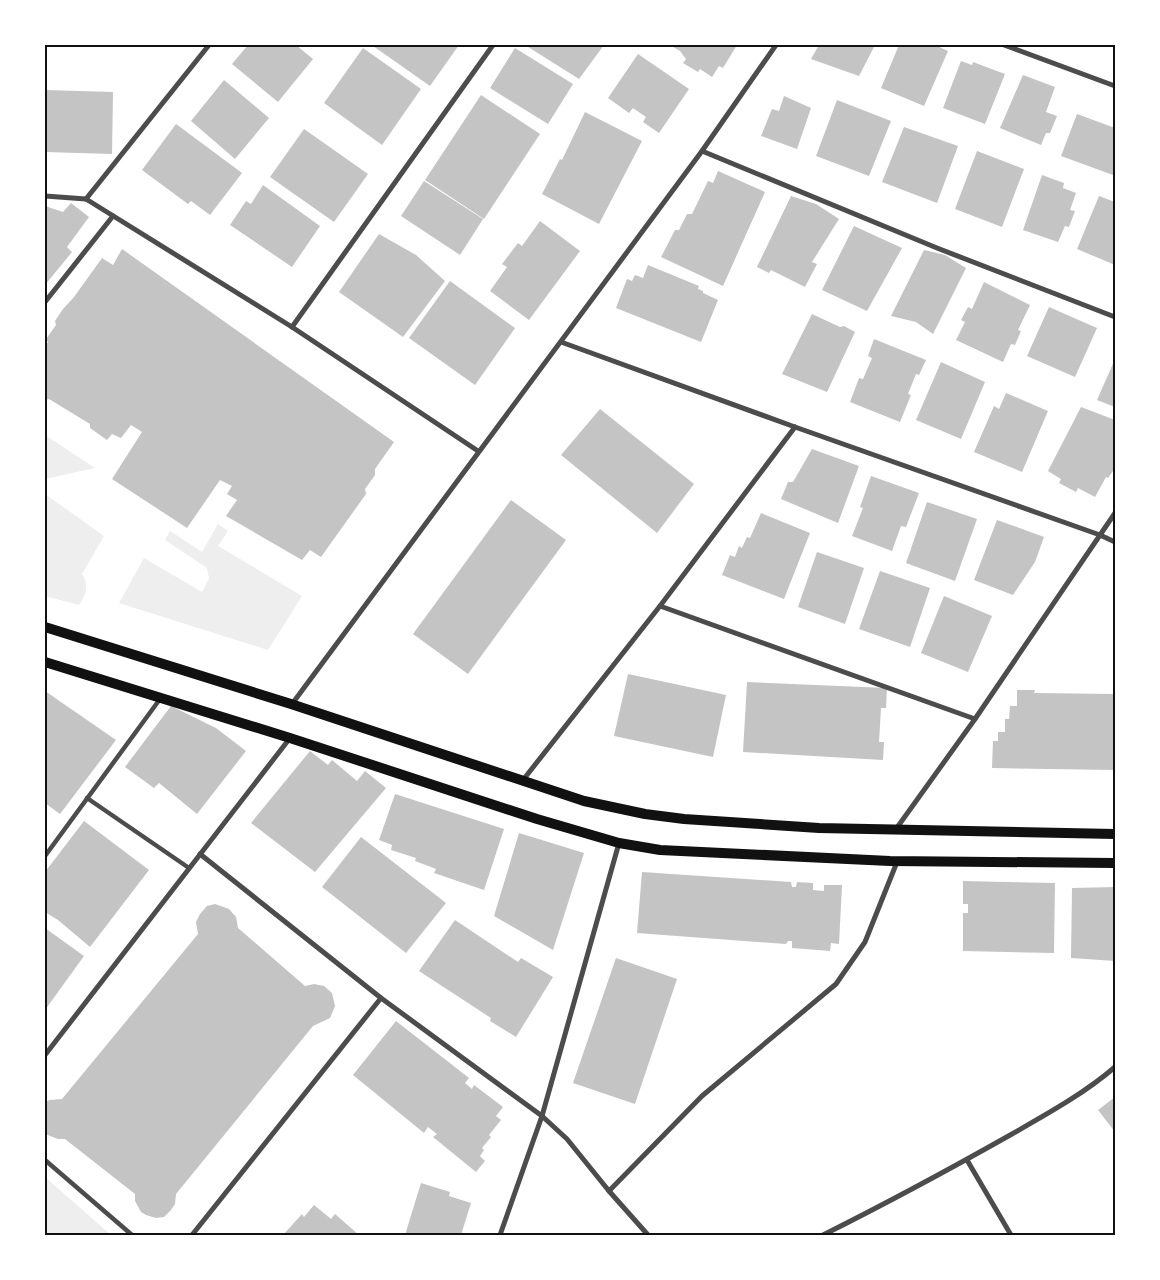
<svg xmlns="http://www.w3.org/2000/svg" width="1160" height="1280" font-family="'Roboto Condensed',sans-serif">
  <rect width="100%" height="100%" fill="#fff"/>
  <g fill="#eee">
    <path d="M45 435 95 468 45 479Z"/>
    <path d="M45 494 104 536 82 574C89 586 87 593 79 605L45 596Z"/>
    <path d="M218 524 228 531 218 546 302 596 268 650 119 603 144 558 202 592 209 578 207 568 165 540 170 531 202 552Z"/>
    <path d="M45 1177 111 1235H45Z"/>
  </g>
  <g fill="#c4c4c4">
    <path d="M248 45H296L313 59 278 102 232 64Z"/>
    <path d="M374 45H459L430 86 373 46Z"/>
    <path d="M525 45H604L579 79Z"/>
    <path d="M670 45H737L723 68 719 66 712 77 700 69 698 72 683 63 686 59 680 51Z"/>
    <path d="M819 45H875L859 76 811 59Z"/>
    <path d="M899 45H935L948 51 924 106 881 88Z"/>
    <path d="M363 48 421 89 382 145 324 103Z"/>
    <path d="M515 48 573 84 548 124 490 88Z"/>
    <path d="M638 54 689 89 659 133 643 122 646 117 633 108 629 113 608 98Z"/>
    <path d="M961 61 972 65 973 62 1005 74 985 124 943 108Z"/>
    <path d="M1023 75 1055 87 1046 112 1057 116 1050 133H1046L1041 145 1000 128Z"/>
    <path d="M224 80 269 118 235 159 191 121Z"/>
    <path d="M45 90 113 92 112 154 45 152Z"/>
    <path d="M481 95 540 134 484 219 425 180Z"/>
    <path d="M784 96 811 108 797 149 761 136 772 109 779 111Z"/>
    <path d="M837 100 891 121 869 176 816 156Z"/>
    <path d="M585 112 642 141 599 224 542 194 560 159 562 160Z"/>
    <path d="M1077 114 1115 128V171L1113 175 1061 156Z"/>
    <path d="M176 124 242 173 210 215 191 201 188 204 142 170Z"/>
    <path d="M904 127 958 146 937 203 882 182Z"/>
    <path d="M304 129 368 174 334 222 270 177Z"/>
    <path d="M977 151 1024 169 1002 227 955 209Z"/>
    <path d="M718 171 765 192 723 286 661 257 675 230H679L687 214H692L708 181 713 183Z"/>
    <path d="M1042 175 1064 183 1063 188 1076 193 1070 210 1075 211 1069 227 1065 226 1058 242 1023 230Z"/>
    <path d="M424 181 483 219 460 255 401 216Z"/>
    <path d="M263 185 320 226 292 267 230 225 246 201 251 204Z"/>
    <path d="M791 196 816 204 839 219 812 262 817 264 805 287 771 270 769 273 757 267Z"/>
    <path d="M1099 196 1115 202V265L1077 249Z"/>
    <path d="M71 203 89 217 67 247 72 252 45 285V206L63 212Z"/>
    <path d="M540 221 580 251 529 320 490 291 507 267 502 264 518 243 522 246Z"/>
    <path d="M854 226 902 248 867 311 822 290Z"/>
    <path d="M379 234 416 255 445 281 403 337 339 292Z"/>
    <path d="M122 249 394 442 375 469V475L365 489 366 494 321 557 310 550 302 560 226 516 237 500 227 494 232 486 220 480 187 528 112 479 142 432 131 425 121 438 112 434 107 440 90 428V424L49 399 45 400V346L48 342 46 339 56 325 55 321 63 309 74 297 102 258 113 265Z"/>
    <path d="M924 250 945 255 966 268 933 334 916 322 891 316Z"/>
    <path d="M648 265 699 286 698 289 703 291V293L718 300 701 342 616 308 627 279 632 281 635 275 643 278Z"/>
    <path d="M450 281 515 328 475 385 409 338Z"/>
    <path d="M984 282 1030 305 1018 330 1021 331 1015 345 1011 344 1003 362 956 340 965 322 961 320 968 307 972 309Z"/>
    <path d="M1049 307 1097 328 1075 377 1027 356Z"/>
    <path d="M812 314 840 327 844 326 855 332 827 392 782 374Z"/>
    <path d="M874 339 926 360 919 375 916 374 908 394 911 395 900 422 850 402 859 378 863 379 872 358 868 356Z"/>
    <path d="M1115 359V407L1097 400Z"/>
    <path d="M941 362 985 382 961 439 916 420Z"/>
    <path d="M1006 393 1048 411 1022 472 974 452 994 406 999 409Z"/>
    <path d="M1081 407 1115 420V468L1108 478 1106 477 1095 497 1078 488 1076 492 1059 483 1061 479 1048 471Z"/>
    <path d="M600 409 694 484 657 533 561 455Z"/>
    <path d="M812 449 859 466 838 523 781 499 788 482H793Z"/>
    <path d="M871 476 919 493 906 527 901 526 892 551 852 536 863 508 860 507Z"/>
    <path d="M511 500 566 540 468 674 413 634Z"/>
    <path d="M927 502 977 519 955 581 906 563Z"/>
    <path d="M761 513 810 533 784 599 722 575 730 555 735 557 739 546 742 548 747 537 750 538Z"/>
    <path d="M997 520 1044 537 1035 562 1013 595 974 580Z"/>
    <path d="M817 552 864 568 845 624 798 607Z"/>
    <path d="M880 571 930 588 910 647 859 629Z"/>
    <path d="M944 596 992 616 968 672 921 653Z"/>
    <path d="M628 674 726 695 713 757 614 736Z"/>
    <path d="M747 682 887 688 886 708H881L879 742H884L883 760 743 752Z"/>
    <path d="M1017 690H1035L1034 693 1115 694V770L992 768 993 741H998V732H1005V719H1009L1010 706H1017Z"/>
    <path d="M45 691 116 740 60 814 45 803Z"/>
    <path d="M171 706 216 728 246 751 197 814 159 783 154 788 125 767Z"/>
    <path d="M310 751 328 765 332 760 357 781 365 771 386 788 315 872 251 823Z"/>
    <path d="M395 794 504 829 484 890 434 873 436 869 415 861 416 858 391 850 392 845 379 840Z"/>
    <path d="M84 821 149 870 90 947 58 920 45 912V872Z"/>
    <path d="M519 833 584 853 553 950 494 916Z"/>
    <path d="M361 837 446 903 406 953 322 887Z"/>
    <path d="M642 872 791 882 792 887H796L797 882 813 883V890L824 891V885H842L839 944 831 943 830 951 792 948V941H788L786 944 637 933Z"/>
    <path d="M963 881 1055 883 1054 953 963 951V913H968V904H963Z"/>
    <path d="M1115 887V961L1071 958 1072 888Z"/>
    <path d="M215 904 229 909 236 917 238 928 305 986 314 984 324 986 332 993 335 1006 330 1018 313 1026 176 1194 175 1204 171 1210 164 1217 156 1218 146 1215 141 1212 135 1201V1194L65 1139H58L45 1134V1102L50 1100 62 1099 198 934 196 922 200 914 207 906Z"/>
    <path d="M455 920 518 962 521 958 553 977 516 1037 490 1021 491 1018 419 971Z"/>
    <path d="M45 928 84 956 45 1010Z"/>
    <path d="M616 958 677 979 635 1104 573 1083Z"/>
    <path d="M396 1021 469 1078 465 1083 472 1089 474 1085 503 1107 496 1116 501 1120 489 1135 491 1137 482 1148 484 1150 480 1156 485 1161 476 1172 433 1137 437 1134 428 1127 424 1133 353 1075Z"/>
    <path d="M1115 1097V1132L1098 1110Z"/>
    <path d="M421 1183 450 1192 449 1196 471 1203 461 1235H405Z"/>
    <path d="M314 1205 331 1219 335 1214 359 1235H283L302 1214 304 1217Z"/>
  </g>
  <g fill="none" stroke-linecap="round" stroke-linejoin="round">
    <g stroke="#4c4c4c" stroke-width="4.5">
      <path d="M87 798 189 868"/>
      <path d="M45 856 160 699"/>
      <path d="M45 1160 132 1235"/>
    </g>
    <g stroke="#4c4c4c" stroke-width="5">
      <path d="M1004 45 1115 86"/>
      <path d="M702 151 937 248 1115 317"/>
      <path d="M45 196 86 199 292 327 478 451"/>
      <path d="M86 199 209 45"/>
      <path d="M45 302 113 216"/>
      <path d="M292 327 493 45"/>
      <path d="M561 342 795 427 1100 535 1115 542"/>
      <path d="M660 606 975 719"/>
      <path d="M292 704 702 151 776 45"/>
      <path d="M523 780 660 606 795 427"/>
      <path d="M896 829 975 719 1115 513"/>
      <path d="M200 854 381 998 542 1116 567 1139 609 1191 648 1235"/>
      <path d="M45 1055 290 738"/>
      <path d="M967 1160 1011 1235"/>
      <path d="M609 1191 702 1096 836 984 865 942 897 862"/>
      <path d="M192 1235 381 998"/>
      <path d="M500 1235 542 1116 619 843"/>
      <path d="M823 1235C887 1203 950 1169 1012 1134 1047 1114 1085 1093 1115 1067"/>
    </g>
    <g stroke="#111" stroke-width="10">
      <path d="M45 627 291 704 584 801 645 814 684 819 819 828 1115 834"/>
      <path d="M45 662 290 738 537 819 619 843 660 850 890 861 1115 863"/>
    </g>
  </g>
  <rect width="1160" height="1280" fill="none" stroke="#ffffff" stroke-width="92"/>
  <rect x="46" y="46" width="1068" height="1188" fill="none" stroke="#111" stroke-width="2"/>
</svg>
